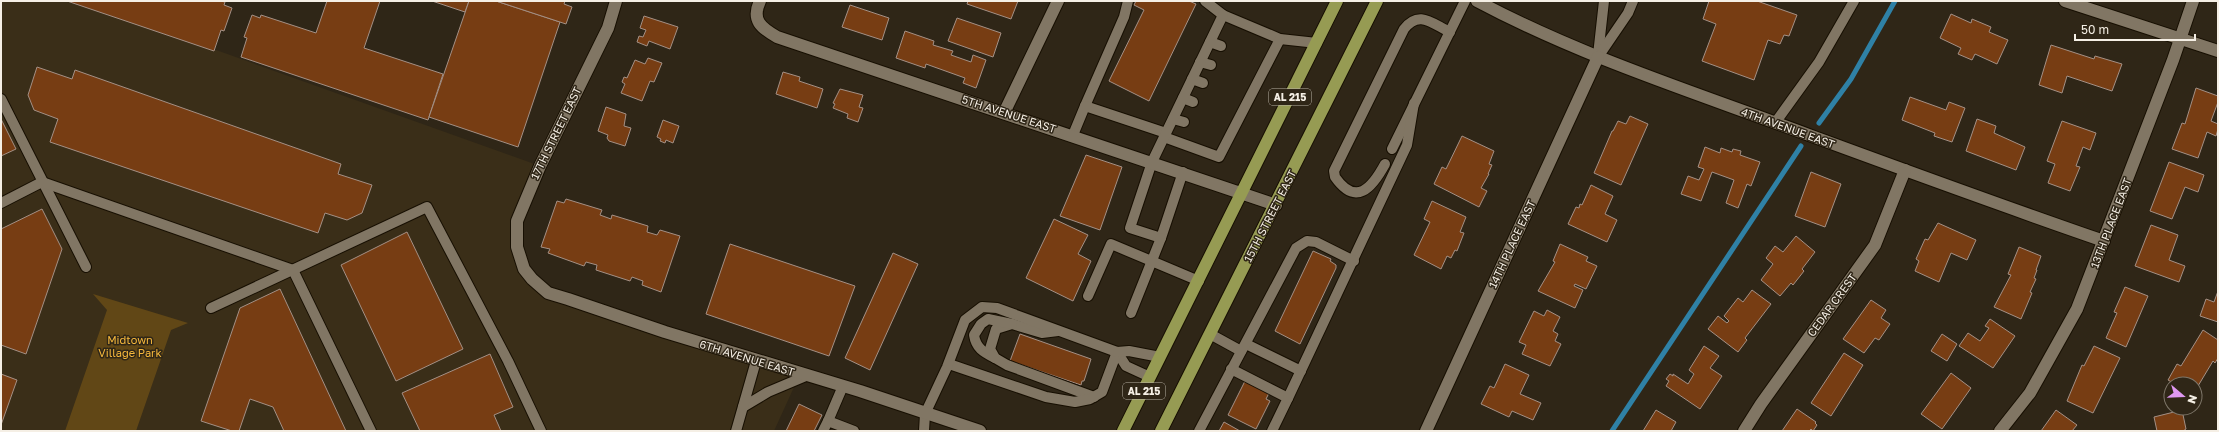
<svg xmlns="http://www.w3.org/2000/svg" width="2219" height="432" font-family="'Golos Text',sans-serif">
  <rect width="100%" height="100%" fill="#2f2617"/>
  <path fill="#3a2e18" d="M1 1H79L540 166 517 221V247L538 285 800 374 774 431H1Z"/>
  <path fill="#614716" d="M93 294 188 323 171 330 136 431H65L107 310Z"/>
  <g fill="none" stroke-linecap="round" stroke-linejoin="round">
    <g stroke="#2f81a6" stroke-width="5">
      <path d="M1819 123 1851 79 1895 1"/>
      <path d="M1612 431 1801 146"/>
    </g>
  </g>
  <g fill="#773d13" stroke="#a49085">
    <path d="M67 1H221L225 2 224 5 232 8 224 31 221 30 214 51Z"/>
    <path d="M327 1H380L364 48 443 74 428 120 241 57 247 38 244 37 252 15 260 18 261 15 316 33Z"/>
    <path d="M432 1H469L465 12Z"/>
    <path d="M469 1H496L560 22 518 147 429 117Z"/>
    <path d="M496 1H565L564 4 572 7 566 24Z"/>
    <path d="M968 1H1018L1011 19 967 4Z"/>
    <path d="M1136 1H1189L1196 4 1149 101 1109 81 1144 10 1134 5Z"/>
    <path d="M1709 1H1757L1797 15 1789 36 1784 35 1780 44 1768 40 1754 80 1702 61 1716 24 1703 19Z"/>
    <path d="M850 5 889 18 882 40 842 27Z"/>
    <path d="M1951 14 1971 23 1972 19 1991 27 1989 32 2008 40 1997 64 1975 54 1972 60 1958 54 1961 48 1940 38Z"/>
    <path d="M644 16 678 27 670 49 649 41 647 46 637 42 639 36 643 37 646 30 640 28Z"/>
    <path d="M957 18 1001 33 993 57 948 41Z"/>
    <path d="M905 31 934 41 933 45 953 51 951 55 971 62 973 55 986 60 976 88 963 83 965 78 926 64 925 68 896 58Z"/>
    <path d="M2051 45 2094 59 2095 56 2122 64 2112 91 2067 76 2062 93 2039 85Z"/>
    <path d="M648 58 662 63 654 82 650 81 642 101 621 93 625 84 622 82 624 77 627 78 635 60 645 64Z"/>
    <path d="M37 67 72 79 75 70 341 164 338 174 372 185 362 213 347 220 325 213 318 233 50 142 58 119 34 110 28 95Z"/>
    <path d="M783 72 800 77 799 81 823 89 817 108 776 94Z"/>
    <path d="M2196 88 2218 96V102L2211 121 2218 124V129L2216 136 2207 132 2198 158 2172 149 2182 123 2185 124Z"/>
    <path d="M840 89 863 95 859 107 863 108 858 122 847 118 848 114 833 108 835 104 833 103Z"/>
    <path d="M1910 97 1946 110 1949 102 1965 108 1952 142 1934 136 1935 133 1902 120Z"/>
    <path d="M606 107 626 114 624 126 631 128 625 146 609 141 607 138 608 135 598 131Z"/>
    <path d="M1630 116 1648 124 1621 185 1594 173 1612 131H1613L1618 121 1626 124Z"/>
    <path d="M1 119 16 149 1 156Z"/>
    <path d="M1977 119 1996 126 1994 133 2025 147 2016 170 1966 151Z"/>
    <path d="M663 120 679 126 673 143 666 140 665 143 660 141 661 139 657 137Z"/>
    <path d="M2062 121 2096 133 2090 150 2083 147 2076 166 2080 167 2070 191 2048 183 2055 164 2047 161Z"/>
    <path d="M1462 136 1494 151 1489 164 1492 165 1488 174H1489L1481 188 1487 191 1479 207 1434 184 1442 167 1446 169Z"/>
    <path d="M1705 147 1720 153 1721 148 1732 152 1733 149 1741 151 1740 155 1760 162 1751 186 1747 184 1738 208 1726 203 1734 180 1712 172 1701 201 1681 194 1688 176 1699 180 1704 169 1698 167Z"/>
    <path d="M1086 155 1122 167 1100 230 1060 216Z"/>
    <path d="M2169 162 2204 175 2198 192 2185 187 2172 219 2150 211Z"/>
    <path d="M1811 172 1841 184 1825 227 1795 216Z"/>
    <path d="M1591 185 1613 196 1605 214 1617 220 1607 242 1568 224 1576 207 1579 208 1580 204 1582 205Z"/>
    <path d="M566 199 602 210 600 215 611 219 612 215 648 226 647 232 657 235 660 230 680 236 661 292 642 285 643 281 632 277 630 281 596 270 597 265 586 262 584 266 548 253 550 249 541 247 557 201 564 203Z"/>
    <path d="M1432 201 1466 217 1460 232 1464 233 1457 251 1455 250 1451 258 1447 256 1441 269 1414 255 1430 222 1424 219Z"/>
    <path d="M42 209 62 249 26 354 1 345V229Z"/>
    <path d="M1054 219 1088 235 1078 254 1091 261 1073 301 1026 278Z"/>
    <path d="M1938 223 1976 240 1967 260 1951 253 1939 282 1915 271 1919 261 1916 259 1925 239 1928 240Z"/>
    <path d="M2151 225 2178 235 2169 260 2185 266 2179 282 2135 266Z"/>
    <path d="M407 232 463 349 396 381 341 265Z"/>
    <path d="M1796 236 1815 252 1802 269 1804 271 1793 285 1791 283 1780 296 1761 280 1773 264 1766 258 1775 246 1783 252Z"/>
    <path d="M730 244 855 286 829 356 706 314Z"/>
    <path d="M1560 244 1588 257 1586 261 1597 266 1586 289 1575 284 1574 286 1583 290 1575 308 1538 291 1555 262 1553 261Z"/>
    <path d="M2019 247 2041 256 2036 270H2037L2034 278 2036 279 2030 292 2032 293 2021 319 1994 307 2011 275 2008 274Z"/>
    <path d="M1313 251 1331 259 1330 261 1336 265V268L1300 344 1275 331Z"/>
    <path d="M893 253 918 264 870 370 845 358Z"/>
    <path d="M2125 287 2148 296 2126 347 2106 338 2117 313 2114 312Z"/>
    <path d="M280 289 346 431H284L273 407 250 399 239 431H232L201 421 240 308Z"/>
    <path d="M1752 290 1771 304 1745 338 1747 340 1738 352 1708 329 1718 316 1727 323 1729 321 1724 316 1738 298 1743 302Z"/>
    <path d="M2218 291V322L2200 316 2206 299 2214 302Z"/>
    <path d="M1871 300 1886 310 1881 318 1890 324 1879 340 1875 338 1864 353 1843 339Z"/>
    <path d="M1547 310 1560 317 1553 331 1558 334 1555 341 1561 344 1550 366 1522 354 1526 345 1519 342 1534 311 1544 316Z"/>
    <path d="M1990 319 2015 336 1993 368 1959 346 1968 333 1980 341 1989 328 1985 326Z"/>
    <path d="M2203 330 2218 340V358L2215 363 2213 361 2195 391V384H2175L2168 380 2177 364 2181 366Z"/>
    <path d="M1020 334 1091 359 1084 381H1082L1081 385 1010 361Z"/>
    <path d="M1942 334 1957 344 1947 361 1931 351Z"/>
    <path d="M1704 346 1719 356 1710 368 1722 376 1700 409 1666 386 1669 381 1666 379 1670 374 1673 376V374L1688 384 1694 374 1689 370Z"/>
    <path d="M2094 346 2120 358 2093 413 2067 401 2082 365 2084 366Z"/>
    <path d="M1844 353 1863 365 1831 416 1811 403Z"/>
    <path d="M490 354 513 407 494 415 501 431H420L402 393Z"/>
    <path d="M1505 364 1529 375 1520 394 1541 403 1533 420 1512 411 1509 417 1481 404 1490 386 1494 388Z"/>
    <path d="M1951 373 1971 388 1942 429 1921 414Z"/>
    <path d="M1 374 17 380 1 425Z"/>
    <path d="M1245 381 1269 393 1266 399 1270 401 1256 429 1228 415Z"/>
    <path d="M799 404 822 415 814 431H786Z"/>
    <path d="M1797 409 1816 422 1815 423 1817 425 1813 431 1811 429 1809 431H1782Z"/>
    <path d="M1656 410 1676 422 1671 431H1643Z"/>
    <path d="M2056 410 2077 425 2072 431H2041Z"/>
    <path d="M2182 410 2186 429 2183 431H2157L2154 417Z"/>
    <path d="M1224 422 1240 431H1219Z"/>
  </g>
  <g fill="none" stroke-linecap="round" stroke-linejoin="round">
    <g stroke="#170f02" stroke-width="12">
      <g id="lane">
        <path d="M1205 1 1223 15 1280 39 1317 43"/>
        <path d="M1210 42 1221 46"/>
        <path d="M1598 55 1604 1"/>
        <path d="M1598 57 1628 13 1633 1"/>
        <path d="M1200 62 1211 65"/>
        <path d="M1192 79 1203 83"/>
        <path d="M1183 98 1193 102"/>
        <path d="M1 99 86 267"/>
        <path d="M1085 106 1124 17 1128 1"/>
        <path d="M1173 119 1184 122"/>
        <path d="M1775 123 1819 62 1854 1"/>
        <path d="M1073 135 1085 106 1166 133"/>
        <path d="M1164 137 1219 157 1280 39"/>
        <path d="M1392 149 1465 1"/>
        <path d="M1385 164C1372 188 1356 207 1335 177L1334 171 1404 29C1419 10 1431 23 1450 32"/>
        <path d="M1183 172 1161 238 1130 228 1152 162 1223 15"/>
        <path d="M1 203 42 182 293 270 371 431"/>
        <path d="M1088 296 1111 244 1199 281"/>
        <path d="M211 308 427 207 508 361 541 431"/>
        <path d="M1131 313 1161 238"/>
        <path d="M1058 331 1042 333 1012 324 996 329 990 349 995 358 1007 365 1094 397"/>
        <path d="M1210 334 1241 351"/>
        <path d="M1246 344 1301 371"/>
        <path d="M1117 352 1126 366 1150 377"/>
        <path d="M995 358C983 352 976 348 974 335L981 324 988 319 1012 324"/>
        <path d="M949 364 1046 397 1075 402 1090 399 1102 392 1117 352"/>
        <path d="M1231 369 1288 398 1272 431"/>
        <path d="M843 386 828 421 854 431"/>
        <path d="M1288 398 1407 145 1414 103"/>
        <path d="M743 407 768 392 806 376"/>
        <path d="M736 431 756 361"/>
        <path d="M823 431 828 421"/>
        <path d="M924 431 925 414 947 367 965 320 982 307 997 308 1117 352 1129 351 1160 357"/>
        <path d="M1199 431 1296 248 1307 241 1316 242 1354 261"/>
      </g>
    </g>
    <g stroke="#170f02" stroke-width="14">
      <g id="street">
        <path d="M616 1 608 28 540 166 517 221V247L524 269 532 279 548 293 568 299 665 332 860 391 980 431"/>
        <path d="M760 1C751 20 761 28 777 37L1276 205"/>
        <path d="M1477 1C1582 57 1697 93 1809 135 1907 171 2005 207 2104 241"/>
        <path d="M2065 1 2218 51"/>
        <path d="M1004 113 1058 1"/>
        <path d="M1426 431 1598 57"/>
        <path d="M1744 431 1761 404 1875 245 1905 170"/>
        <path d="M2000 431 2030 393 2077 309 2173 60 2193 1"/>
      </g>
    </g>
    <g stroke="#170f02" stroke-width="14">
      <g id="primary">
        <path d="M1123 431 1337 1"/>
        <path d="M1161 431 1377 1"/>
      </g>
    </g>
    <use href="#lane" stroke="#817664" stroke-width="10"/>
    <use href="#street" stroke="#817664" stroke-width="12"/>
    <use href="#primary" stroke="#969b53" stroke-width="12"/>
  </g>
  <g text-anchor="middle" stroke-width="3" stroke-linejoin="round" paint-order="stroke">
    <g fill="#2f2617" stroke="#bab3a7" stroke-width="1">
      <rect x="1269" y="89" width="42" height="16" rx="3"/>
      <rect x="1123" y="383" width="42" height="16" rx="3"/>
    </g>
    <g font-size="10" font-weight="bold" fill="#f5efe5">
      <text x="1290" y="101">AL 215</text>
      <text x="1144" y="395">AL 215</text>
    </g>
    <g font-size="11" fill="#f5efe5" stroke="#2f2617">
      <text transform="translate(1009 114) rotate(18)" y="4">5TH AVENUE EAST</text>
      <text transform="translate(1788 128) rotate(20)" y="4">4TH AVENUE EAST</text>
      <text transform="translate(556 133) rotate(-64)" y="4">17TH STREET EAST</text>
      <text transform="translate(1270 216) rotate(-63)" y="4">15TH STREET EAST</text>
      <text transform="translate(2111 223) rotate(-69)" y="4">13TH PLACE EAST</text>
      <text transform="translate(1512 244) rotate(-65)" y="4">14TH PLACE EAST</text>
      <text transform="translate(1832 305) rotate(-54)" y="4">CEDAR CREST</text>
      <text transform="translate(747 358) rotate(17)" y="4">6TH AVENUE EAST</text>
    </g>
    <g font-size="11" fill="#f6b83c" stroke="#2f2617">
      <text x="130" y="344">Midtown<tspan x="130" dy="13">Village Park</tspan></text>
    </g>
  </g>
  <rect width="2219" height="432" fill="none" stroke="#f5efe5" stroke-width="4"/>
  <g transform="translate(2183 396) rotate(109)"><circle r="19" fill="#2f2617" stroke="#7e7669"/>
  <path d="M0-3L7 15L0 10L-7 15Z" fill="#df98f2"/>
  <text y="-6" font-size="11" font-weight="bold" text-anchor="middle" fill="#f5efe5">N</text>
  </g>
  <path d="M2075 34v6h120v-6" fill="none" stroke="#f5efe5" stroke-width="2"/>
  <text x="2081" y="34" font-size="12" fill="#f5efe5" stroke="#2f2617" stroke-width="3" paint-order="stroke">50 m</text>
</svg>
